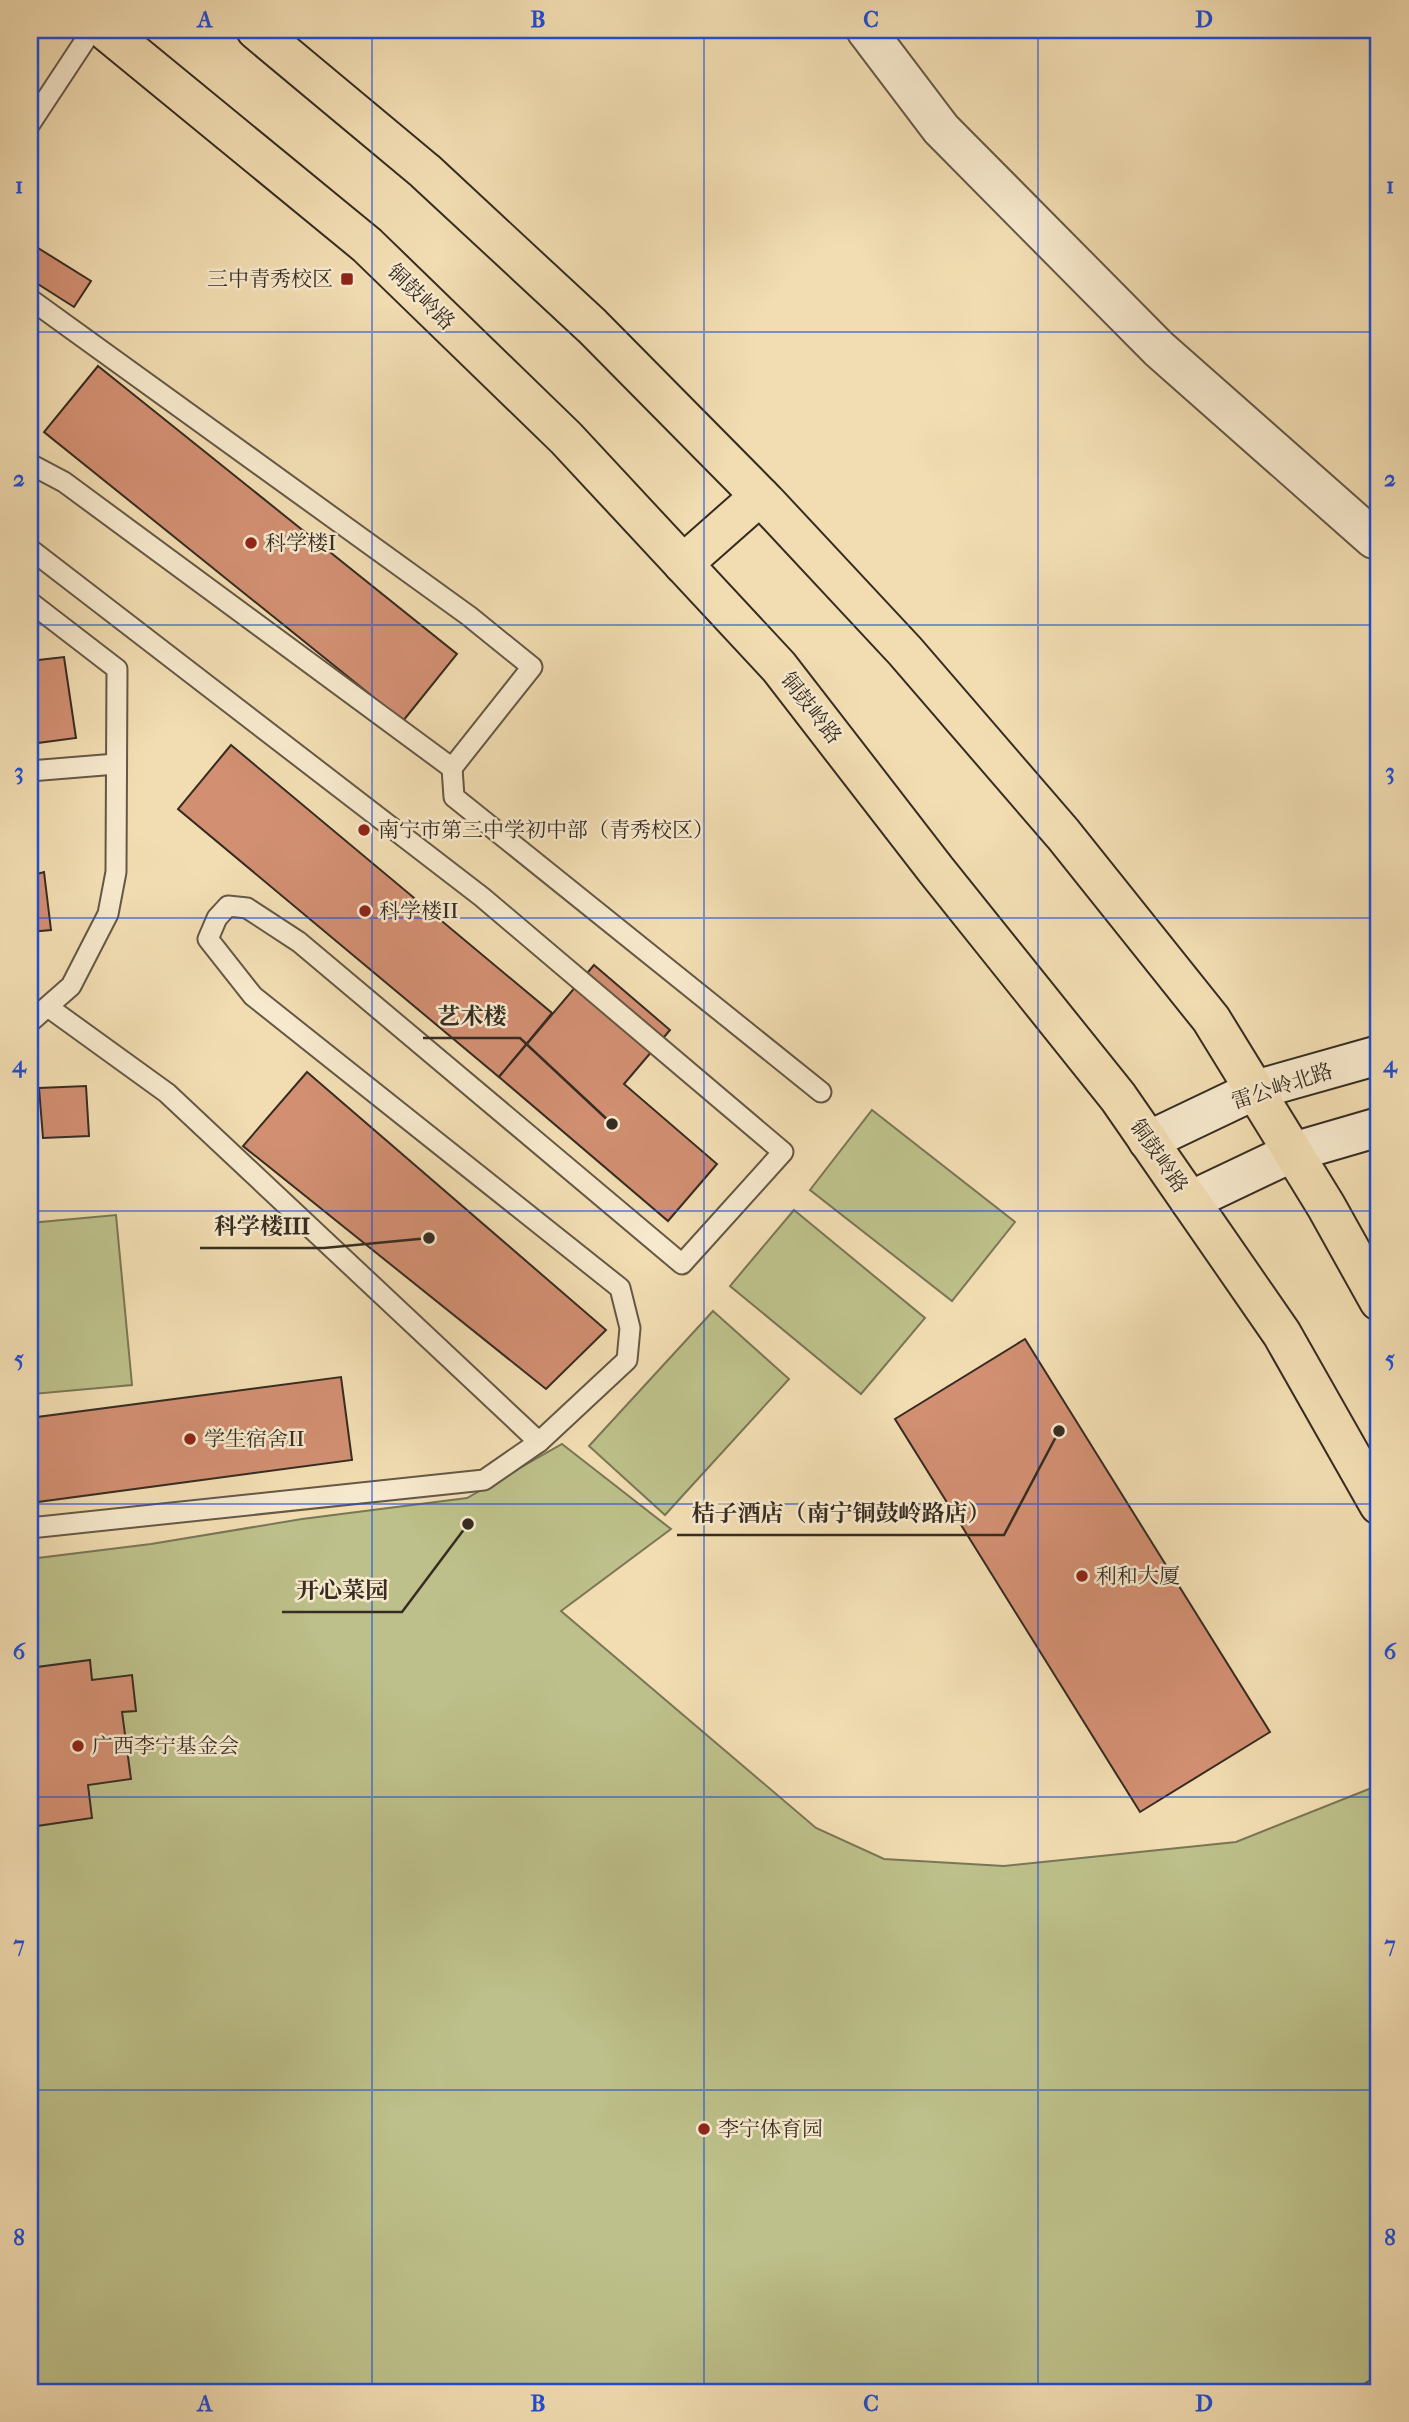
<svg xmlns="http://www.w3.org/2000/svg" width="1409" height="2422" font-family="'IM FELL French Canon','Noto Serif SC',serif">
  <rect width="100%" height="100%" fill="#f2ddb2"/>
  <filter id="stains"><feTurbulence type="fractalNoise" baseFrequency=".00286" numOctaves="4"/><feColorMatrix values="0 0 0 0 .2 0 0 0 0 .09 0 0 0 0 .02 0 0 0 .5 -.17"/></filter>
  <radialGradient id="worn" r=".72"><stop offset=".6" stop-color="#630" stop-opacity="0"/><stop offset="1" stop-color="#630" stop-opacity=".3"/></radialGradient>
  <g fill="#bdc08a" stroke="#7a7656" stroke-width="2">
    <path d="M872 1110 1015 1222 952 1301 810 1190Z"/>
    <path d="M794 1210 925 1318 861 1394 730 1286Z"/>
    <path d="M116 1215 132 1385 33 1394 30 1357V1223Z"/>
    <path d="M713 1311 789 1379 665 1515 589 1446Z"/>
    <path d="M562 1444 671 1529 561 1611 816 1828 884 1859 1004 1866 1236 1842 1379 1785V2392H30V1559L151 1544 302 1519 467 1498Z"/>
  </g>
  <g fill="#d28f72" stroke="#362c22" stroke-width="2">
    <path d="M30 243 91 281 74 307 30 279Z"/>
    <path d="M98 366 457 654 403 721 44 432Z"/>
    <path d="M64 657 76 738 30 744V661Z"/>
    <path d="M231 745 552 1013 499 1077 178 809Z"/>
    <path d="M44 872 51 930 30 932V876Z"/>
    <path d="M594 965 670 1030 624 1084 717 1164 668 1221 499 1077Z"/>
    <path d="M307 1072 606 1330 546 1389 243 1146Z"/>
    <path d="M86 1086 89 1136 43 1138 39 1088Z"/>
    <path d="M1025 1339 1270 1732 1140 1812 895 1419Z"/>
    <path d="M341 1377 352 1460 30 1503V1418Z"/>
    <path d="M90 1660 92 1680 132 1675 136 1711 122 1712 131 1779 88 1785 92 1818 30 1827V1668Z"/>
  </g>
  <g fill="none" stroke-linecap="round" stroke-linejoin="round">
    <g stroke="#655846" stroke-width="23">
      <g id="lane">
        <path d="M30 124 92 30"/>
        <path d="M30 299 469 616 532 667 452 768 64 482 30 464"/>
        <path d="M30 549 482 897 783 1152 682 1264 299 942 247 908 228 906 217 918 208 939 253 996 620 1288 630 1328 627 1360 539 1442 484 1480 30 1528"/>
        <path d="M30 602 117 669 116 872 108 914 71 986 30 1022"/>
        <path d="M452 768 454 797 821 1092"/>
        <path d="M30 771 116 764"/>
        <path d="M48 1007 167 1093 539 1442"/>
        <path d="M1371 2392 1379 2387"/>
      </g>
    </g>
    <g stroke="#655846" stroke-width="42">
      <path id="street" d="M866 30 941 129 1159 349 1374 539 1379 540"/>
    </g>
    <g stroke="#362c22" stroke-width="42">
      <g id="secondary">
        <path d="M1148 1141 1255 1090 1379 1055"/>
        <path d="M1190 1201 1293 1152 1379 1127"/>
      </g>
    </g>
    <g stroke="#362c22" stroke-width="42">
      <g id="primary">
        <path d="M105 30 367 245 566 438 779 667 936 870 1118 1097 1282 1334 1379 1505"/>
        <path d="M256 30 425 171 592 326 766 502 905 651 1063 834 1211 1019 1326 1206 1379 1301"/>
        <path d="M683 564 760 496"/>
      </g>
    </g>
    <use href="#lane" stroke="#f7e9cd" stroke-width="19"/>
    <use href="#street" stroke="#f7e9cd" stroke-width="38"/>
    <use href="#secondary" stroke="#f7e9cd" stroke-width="38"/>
    <use href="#primary" stroke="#f2ddb2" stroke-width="38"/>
  </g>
  <path fill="none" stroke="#1d4ed8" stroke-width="2" stroke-opacity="0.55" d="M372 30V2392M704 30V2392M1038 30V2392M30 332H1379M30 625H1379M30 918H1379M30 1211H1379M30 1504H1379M30 1797H1379M30 2090H1379"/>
  <g fill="#8f2418" stroke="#f7e9cd" stroke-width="2.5">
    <rect x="340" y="272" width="14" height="14" rx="3.5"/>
    <circle cx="251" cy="543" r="7"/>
    <circle cx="364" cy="830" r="7"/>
    <circle cx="365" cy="911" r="7"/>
    <circle cx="190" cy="1439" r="7"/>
    <circle cx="1082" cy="1576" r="7"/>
    <circle cx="78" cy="1746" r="7"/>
    <circle cx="704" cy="2129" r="7"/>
  </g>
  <g text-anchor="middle" stroke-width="5" stroke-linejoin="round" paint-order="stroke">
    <g font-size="21" fill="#362c22" stroke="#f7e9cd" text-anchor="start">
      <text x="333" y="286" text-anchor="end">三中青秀校区</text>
      <text x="265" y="550">科学楼I</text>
      <text x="378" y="837">南宁市第三中学初中部（青秀校区）</text>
      <text x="379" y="918">科学楼II</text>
      <text x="204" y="1446">学生宿舍II</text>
      <text x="1096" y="1583">利和大厦</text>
      <text x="92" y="1753">广西李宁基金会</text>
      <text x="718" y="2136">李宁体育园</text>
    </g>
    <g font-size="21" fill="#362c22" stroke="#f7e9cd">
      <text transform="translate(421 297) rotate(44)" y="7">铜鼓岭路</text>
      <text transform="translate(811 708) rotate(52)" y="7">铜鼓岭路</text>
      <text transform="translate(1282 1086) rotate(-18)" y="7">雷公岭北路</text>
      <text transform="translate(1159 1156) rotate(55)" y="7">铜鼓岭路</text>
    </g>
  </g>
  <path fill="none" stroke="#362c22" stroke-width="2.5" d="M612 1124L520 1038H423M429 1238L324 1248H200M1059 1431L1004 1535H677M468 1524L402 1612H282"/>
  <g fill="#362c22" stroke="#f7e9cd" stroke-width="2.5">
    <circle cx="612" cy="1124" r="7"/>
    <circle cx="429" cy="1238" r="7"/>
    <circle cx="1059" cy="1431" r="7"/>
    <circle cx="468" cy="1524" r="7"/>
  </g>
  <g font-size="23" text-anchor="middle" font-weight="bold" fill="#362c22" stroke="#f7e9cd" stroke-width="5" stroke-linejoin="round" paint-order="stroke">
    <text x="472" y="1024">艺术楼</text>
    <text x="262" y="1234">科学楼III</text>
    <text x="841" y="1521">桔子酒店（南宁铜鼓岭路店）</text>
    <text x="342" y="1598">开心菜园</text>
  </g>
  <rect width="1409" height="2422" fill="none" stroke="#f2ddb2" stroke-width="77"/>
  <rect x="38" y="38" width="1332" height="2346" fill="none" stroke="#1d4ed8" stroke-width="2.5"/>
  <g font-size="23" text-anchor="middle" font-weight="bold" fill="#1d4ed8">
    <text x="205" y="27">A</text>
    <text x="538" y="27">B</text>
    <text x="871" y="27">C</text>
    <text x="1204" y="27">D</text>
    <text x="19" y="193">1</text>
    <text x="1390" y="193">1</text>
    <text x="19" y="486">2</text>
    <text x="1390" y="486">2</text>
    <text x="19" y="779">3</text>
    <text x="1390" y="779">3</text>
    <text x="19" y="1072">4</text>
    <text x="1390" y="1072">4</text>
    <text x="19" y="1366">5</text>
    <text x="1390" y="1366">5</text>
    <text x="19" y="1659">6</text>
    <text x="1390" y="1659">6</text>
    <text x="19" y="1952">7</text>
    <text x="1390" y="1952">7</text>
    <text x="19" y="2245">8</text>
    <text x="1390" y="2245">8</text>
    <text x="205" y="2411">A</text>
    <text x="538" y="2411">B</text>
    <text x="871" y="2411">C</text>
    <text x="1204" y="2411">D</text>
  </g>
  <rect width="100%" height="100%" filter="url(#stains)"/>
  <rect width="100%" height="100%" fill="url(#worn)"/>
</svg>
